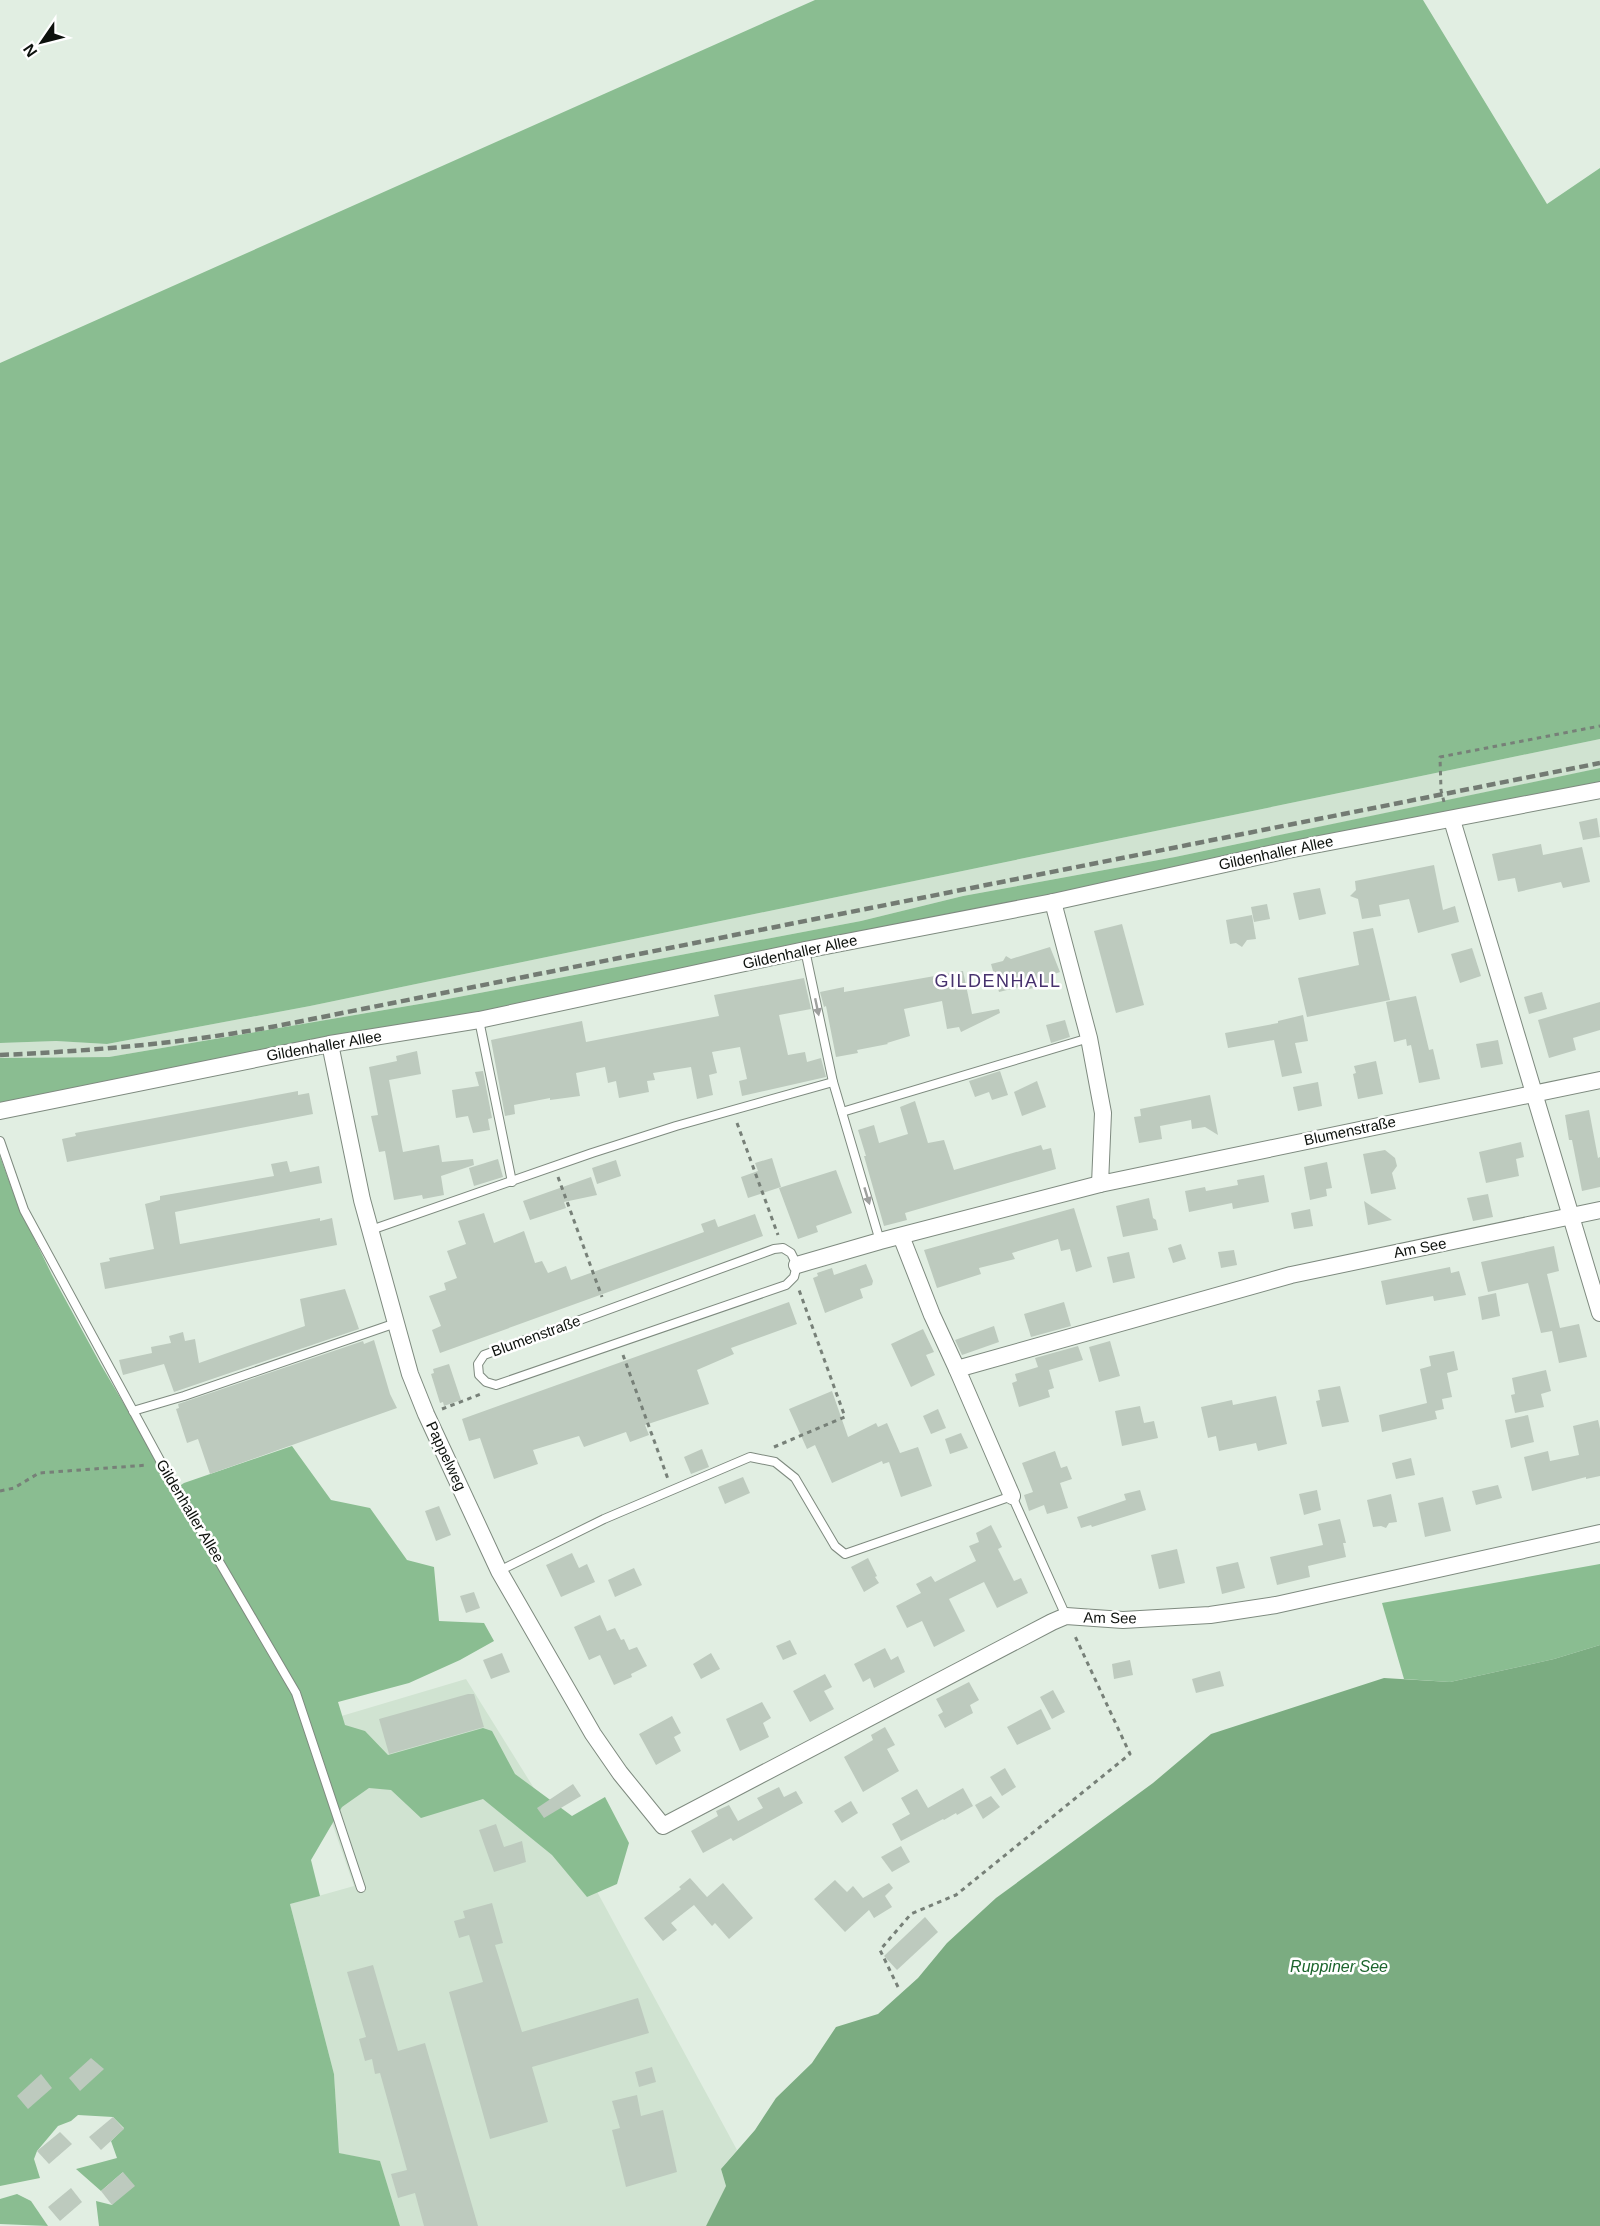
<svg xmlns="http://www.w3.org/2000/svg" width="1600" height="2226" font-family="Helvetica,sans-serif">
  <rect width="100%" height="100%" fill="#e1eee2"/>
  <g fill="#d0e3d1">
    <path d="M1600 739V768L1592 770 1175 857 963 896 861 921 437 1001 109 1057 0 1058V1043L56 1041 107 1044 310 1006Z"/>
    <path d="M466 1679 588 1875 737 2150 721 2169 726 2186 706 2226H400L380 2162 339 2153 334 2074 290 1904 354 1886 300 1731 318 1723Z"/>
  </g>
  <g fill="#8abd91">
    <path d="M815 0H1423L1547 204 1600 168V739L310 1006 107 1044 56 1041 0 1043V363Z"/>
    <path d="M1600 768V795L629 983 0 1103V1058L109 1057 437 1001 861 921 963 896 1175 857Z"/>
    <path d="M0 1156 17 1203 52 1275 101 1365 160 1465 172 1491 184 1483 292 1446 331 1500 370 1508 407 1560 434 1567 439 1621 484 1623 494 1641 460 1660 409 1683 338 1702 345 1725 365 1731 388 1755 483 1728 492 1731 515 1774 572 1816 605 1797 629 1843 617 1884 587 1897 552 1855 483 1799 421 1818 391 1790 369 1788 342 1807 311 1860 320 1896 290 1904 334 2074 339 2153 380 2161 400 2226H99L96 2201 112 2205 123 2172 101 2191 76 2169 117 2158 111 2141 124 2128 113 2117 78 2115 71 2121 58 2126 37 2151 34 2159 40 2178 0 2186Z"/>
    <path d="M1600 1564V1645L1554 1659 1450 1682 1404 1679 1382 1603Z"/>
    <path d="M17 2194 31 2201 48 2226 0 2224V2199Z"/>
  </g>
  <path fill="#7bac81" d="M1600 1645V2226H706L726 2186 721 2169 755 2130 776 2098 812 2063 836 2027 878 2014 918 1978 947 1943 996 1898 1153 1783 1211 1734 1384 1678 1450 1682 1554 1659Z"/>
  <g fill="#bdcabe">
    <path d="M1597 818 1600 837 1583 840 1579 822Z"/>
    <path d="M1541 844 1543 855 1582 847 1590 882 1563 888 1561 882 1518 892 1515 878 1498 881 1492 854Z"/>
    <path d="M1434 865 1443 910 1455 906 1459 922 1418 933 1409 899 1379 905 1381 916 1362 919 1358 899 1350 896 1356 890 1355 881Z"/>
    <path d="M1320 888 1326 914 1299 920 1293 893Z"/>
    <path d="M1267 904 1270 919 1254 922 1251 907Z"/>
    <path d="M1252 915 1256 939 1247 940 1242 947 1236 943 1230 944 1226 920Z"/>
    <path d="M1122 924 1144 1005 1116 1013 1094 931Z"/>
    <path d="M1373 928 1390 1000 1307 1017 1298 978 1359 965 1353 932Z"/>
    <path d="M1050 947 1060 972 1049 976 1052 984 1024 990 1023 986 999 992 991 964 1003 961 1006 956 1011 959Z"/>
    <path d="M1472 948 1481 976 1460 983 1451 954Z"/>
    <path d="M963 971 972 1014 999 1009 1000 1013 961 1032 959 1027 947 1029 942 1001 904 1009 910 1036 887 1043 888 1044 857 1050 858 1053 836 1057 826 1006 824 1007 820 992 844 987V992Z"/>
    <path d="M804 978 811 1009 779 1015 788 1055 805 1052 807 1062 821 1058 826 1077 742 1096 739 1081 747 1079 740 1047 712 1052 717 1073 709 1075 713 1095 697 1099 691 1067 653 1073 655 1080 647 1081 649 1092 619 1098 616 1081 608 1083 605 1067 576 1073 580 1096 550 1100V1098L514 1105 515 1114 505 1116 491 1040 582 1021 586 1042 652 1029 719 1016 714 995Z"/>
    <path d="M1542 992 1547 1009 1529 1014 1524 997Z"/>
    <path d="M1416 996 1429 1050 1433 1049 1440 1079 1419 1083 1411 1045 1407 1046 1406 1039 1394 1042 1386 1002Z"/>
    <path d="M1600 1002V1030L1573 1038 1576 1050 1549 1058 1538 1020Z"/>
    <path d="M1303 1015 1308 1041 1295 1043 1302 1073 1282 1077 1274 1040 1228 1048 1225 1033 1278 1023V1021Z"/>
    <path d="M1065 1020 1070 1037 1051 1043 1046 1025Z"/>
    <path d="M1498 1040 1503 1064 1481 1068 1476 1044Z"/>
    <path d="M417 1051 421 1074 389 1080 403 1152 439 1145 442 1162 473 1159 474 1165 441 1176 444 1195 423 1199 422 1195 394 1200 385 1151 379 1152 371 1116 378 1115 369 1067 397 1061 396 1056Z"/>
    <path d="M1376 1061 1383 1094 1358 1099 1353 1074 1356 1073 1354 1066Z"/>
    <path d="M483 1071 492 1118 488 1119 490 1130 473 1133 468 1116 456 1118 452 1090 479 1086 475 1072Z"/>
    <path d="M1000 1071 1008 1095 992 1100 989 1092 975 1097 969 1081Z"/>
    <path d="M1037 1081 1046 1107 1022 1116 1014 1092Z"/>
    <path d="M1318 1082 1322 1106 1298 1111 1293 1087Z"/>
    <path d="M298 1091V1095L309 1093 313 1114 67 1162 62 1139 76 1136 75 1133Z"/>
    <path d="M1210 1095 1218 1135 1205 1127 1192 1129 1191 1120 1160 1126 1162 1139 1139 1143 1134 1117 1141 1116 1140 1109Z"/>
    <path d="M915 1101 928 1143 944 1140 954 1170 1041 1145 1043 1150 1051 1148 1056 1169 905 1213 907 1220 884 1226 864 1156H866L858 1130 874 1125 879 1143 908 1134 900 1107Z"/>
    <path d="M1589 1110 1598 1158 1600 1157V1187L1582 1191 1572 1140H1569L1565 1115Z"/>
    <path d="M1521 1142 1524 1157 1516 1159 1519 1176 1486 1183 1479 1152Z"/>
    <path d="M1385 1150 1395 1158 1397 1166 1392 1173 1396 1189 1371 1194 1363 1154Z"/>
    <path d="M772 1158 781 1187 748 1198 741 1177 758 1171 755 1163Z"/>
    <path d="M498 1159 503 1177 474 1186 469 1168Z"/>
    <path d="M616 1160 621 1176 597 1184 592 1168Z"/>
    <path d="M287 1161 290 1172 319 1166 322 1183 175 1212 180 1244 320 1218V1221L332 1218 337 1245 105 1289 100 1263 110 1261 109 1258 154 1249 145 1204 160 1200V1196L274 1176 271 1164Z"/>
    <path d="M1327 1162 1332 1188 1326 1189 1327 1196 1310 1200 1304 1167Z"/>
    <path d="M836 1170 852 1213 816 1226 818 1232 798 1239 779 1188Z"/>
    <path d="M1264 1175 1269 1202 1233 1209 1232 1203 1189 1212 1185 1191 1205 1187 1206 1191 1238 1185 1237 1180Z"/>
    <path d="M591 1177 597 1195 564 1202 566 1208 530 1220 523 1201Z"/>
    <path d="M1488 1194 1493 1217 1473 1221 1467 1198Z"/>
    <path d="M1149 1198 1153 1218 1156 1220 1158 1230 1123 1237 1116 1206Z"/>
    <path d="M1364 1201 1392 1220 1368 1225Z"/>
    <path d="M1074 1208 1092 1267 1076 1272 1070 1249 1061 1251 1058 1239 1012 1253 1015 1259 979 1268 981 1274 937 1288 924 1250Z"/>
    <path d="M1310 1209 1313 1226 1294 1229 1291 1213Z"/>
    <path d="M484 1213 494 1243 524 1231 535 1263 542 1261 548 1273 566 1266 571 1280 704 1232 701 1224 715 1219 718 1227 755 1214 763 1236 440 1353 432 1330 441 1326 429 1296 446 1290 444 1283 457 1278 447 1251 466 1244 458 1221Z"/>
    <path d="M1181 1244 1186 1259 1173 1263 1168 1248Z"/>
    <path d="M1554 1246 1559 1271 1547 1274 1560 1328 1579 1324 1587 1357 1559 1363 1552 1331 1541 1333 1528 1283 1488 1292 1481 1262Z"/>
    <path d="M1234 1250 1237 1265 1221 1268 1218 1252Z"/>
    <path d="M1129 1252 1135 1278 1113 1283 1107 1257Z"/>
    <path d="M866 1264 873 1281 872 1285 860 1289 863 1298 825 1313 813 1278 818 1276 817 1273 832 1268 834 1275Z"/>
    <path d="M1450 1267 1451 1273 1459 1271 1466 1295 1434 1301 1433 1296 1386 1305 1381 1281Z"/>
    <path d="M345 1289 359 1329 174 1392 164 1364 123 1375 119 1360 152 1353 151 1347 171 1343 169 1336 183 1332 185 1341 195 1339 199 1363 305 1326 300 1299Z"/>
    <path d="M1496 1293 1500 1316 1482 1320 1478 1297Z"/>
    <path d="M789 1302 797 1324 731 1348 734 1354 697 1370 709 1404 645 1425 649 1435 630 1442 626 1432 584 1447 579 1436 533 1450 538 1464 494 1479 480 1438 469 1441 462 1419Z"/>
    <path d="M1064 1302 1071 1326 1031 1337 1024 1314Z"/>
    <path d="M994 1326 999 1342 962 1355 955 1340Z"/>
    <path d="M923 1329 934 1352 926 1355 935 1375 911 1387 891 1344Z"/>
    <path d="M374 1340 390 1394 397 1408 210 1474 198 1439 187 1443 176 1409 179 1408 178 1404 363 1341 364 1344Z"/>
    <path d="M1110 1341 1120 1376 1099 1382 1089 1347Z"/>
    <path d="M1078 1346 1083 1360 1049 1370 1054 1388 1048 1390 1050 1397 1019 1407 1012 1383 1017 1381 1015 1374 1038 1367 1035 1358Z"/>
    <path d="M1454 1351 1458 1370 1447 1373 1452 1397 1442 1399 1444 1409 1435 1411 1437 1419 1382 1432 1379 1415 1427 1403 1420 1369 1431 1366 1429 1356Z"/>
    <path d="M449 1364 461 1400 444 1406 443 1402 440 1403 431 1374 434 1373 433 1369Z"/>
    <path d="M1546 1370 1551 1391 1541 1394 1544 1407 1515 1413 1511 1395 1515 1394 1512 1378Z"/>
    <path d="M1340 1386 1349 1422 1322 1427 1316 1401 1320 1400 1318 1390Z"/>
    <path d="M832 1391 848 1437 876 1423 878 1427 887 1423 900 1453 918 1447 932 1486 901 1497 889 1462 883 1464 882 1461 832 1483 815 1445 807 1449 789 1409Z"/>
    <path d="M1276 1396 1287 1444 1258 1451 1256 1443 1219 1451 1216 1436 1208 1438 1201 1407 1232 1400 1233 1405Z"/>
    <path d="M1140 1406 1144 1423 1154 1421 1158 1438 1122 1446 1115 1411Z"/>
    <path d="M938 1409 946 1428 931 1434 923 1416Z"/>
    <path d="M1528 1415 1534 1442 1511 1448 1505 1420Z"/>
    <path d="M1598 1420 1600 1429V1476L1586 1479V1477L1532 1491 1524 1457 1548 1451 1550 1461 1579 1455 1573 1426Z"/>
    <path d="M961 1433 968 1448 950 1454 945 1439Z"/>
    <path d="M702 1449 709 1467 691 1474 684 1457Z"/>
    <path d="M1055 1451 1061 1468 1067 1466 1072 1479 1060 1483 1068 1508 1047 1514 1044 1505 1029 1511 1024 1495 1033 1492 1022 1463Z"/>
    <path d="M1411 1458 1415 1475 1396 1479 1392 1463Z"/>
    <path d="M743 1477 750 1493 725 1504 718 1487Z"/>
    <path d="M1498 1485 1502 1498 1476 1505 1472 1491Z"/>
    <path d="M1140 1490 1146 1510 1092 1527 1091 1525 1081 1528 1077 1517 1126 1500 1124 1494Z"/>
    <path d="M1317 1490 1321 1510 1304 1515 1299 1494Z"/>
    <path d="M1391 1494 1397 1522 1389 1523 1386 1528 1381 1526 1373 1527 1367 1500Z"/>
    <path d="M1443 1497 1451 1531 1425 1537 1418 1503Z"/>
    <path d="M439 1506 451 1535 436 1541 425 1511Z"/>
    <path d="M1340 1519 1346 1543H1343L1346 1557 1308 1566 1310 1577 1277 1585 1270 1557 1323 1545 1318 1524Z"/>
    <path d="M991 1525 1002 1547 998 1549 1014 1581 1021 1578 1028 1593 997 1608 984 1582 949 1599 965 1631 934 1647 922 1621 907 1628 896 1606 921 1593 916 1584 931 1576 935 1582 976 1561 969 1546 979 1542 976 1533Z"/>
    <path d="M1177 1549 1185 1583 1159 1589 1151 1555Z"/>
    <path d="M572 1553 579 1568 587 1564 595 1582 561 1597 546 1565Z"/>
    <path d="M868 1558 877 1576 875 1577 879 1583 864 1592 851 1567Z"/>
    <path d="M1238 1562 1245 1588 1222 1594 1216 1567Z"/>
    <path d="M634 1568 642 1585 615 1597 608 1580Z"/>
    <path d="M474 1592 480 1608 466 1613 460 1596Z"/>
    <path d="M600 1615 607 1631 615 1628 621 1640 624 1639 629 1650 637 1647 647 1666 631 1674 632 1677 614 1685 600 1655 589 1660 574 1627Z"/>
    <path d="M790 1640 797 1654 783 1660 776 1646Z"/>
    <path d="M885 1648 891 1660 898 1656 905 1672 874 1688 870 1678 863 1682 854 1664Z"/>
    <path d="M502 1653 510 1672 491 1679 483 1660Z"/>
    <path d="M711 1653 720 1669 701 1679 693 1664Z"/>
    <path d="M1130 1660 1133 1675 1114 1679 1112 1664Z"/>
    <path d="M1220 1671 1224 1686 1196 1693 1192 1679Z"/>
    <path d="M825 1674 832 1687 824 1691 834 1709 810 1722 793 1691Z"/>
    <path d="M969 1682 979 1700 970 1705 973 1713 945 1728 938 1715 943 1712 936 1699Z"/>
    <path d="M1053 1690 1065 1712 1052 1719 1040 1697Z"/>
    <path d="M468 1694H474L484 1727 389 1754 379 1719Z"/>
    <path d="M762 1702 771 1718 763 1723 769 1737 740 1751 726 1719Z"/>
    <path d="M1041 1709 1051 1729 1017 1745 1007 1727Z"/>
    <path d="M672 1716 681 1733 674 1737 681 1751 656 1765 639 1734Z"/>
    <path d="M885 1727 895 1745 887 1749 899 1771 863 1792 844 1757 873 1740 871 1735Z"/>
    <path d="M1005 1768 1016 1787 1002 1796 990 1777Z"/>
    <path d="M573 1784 581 1796 544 1818 537 1808Z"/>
    <path d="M779 1787 784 1797 796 1791 803 1803 733 1841 731 1838 703 1853 691 1831 718 1816 716 1811 729 1805 738 1821 763 1808 757 1798Z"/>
    <path d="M963 1788 973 1806 957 1815 956 1813 944 1820 943 1819 901 1841 892 1824 910 1814 901 1798 917 1789 928 1808Z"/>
    <path d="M991 1796 1000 1807 983 1819 975 1805Z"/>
    <path d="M851 1801 858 1813 842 1823 834 1811Z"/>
    <path d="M496 1824 504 1847 522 1841 526 1862 494 1872 479 1830Z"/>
    <path d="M901 1846 910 1862 892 1872 881 1857Z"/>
    <path d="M690 1878 707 1897 723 1883 753 1918 729 1939 715 1923 712 1926 694 1905 671 1923 677 1930 663 1941 644 1918 681 1889 679 1887Z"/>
    <path d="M835 1880 847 1892 853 1886 863 1898 889 1883 893 1888 885 1896 892 1907 874 1918 869 1910 845 1932 814 1899Z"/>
    <path d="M492 1903 503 1943 495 1945 522 2032 638 1998 649 2033 532 2067 548 2122 490 2139 449 1992 483 1982 469 1935 459 1938 454 1921 465 1918 463 1911Z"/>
    <path d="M925 1917 938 1932 897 1970 884 1956Z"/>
    <path d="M373 1965 398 2051 425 2043 478 2226H424L415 2193 398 2198 391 2174 407 2170 380 2073 375 2074 372 2059 365 2061 359 2039 366 2037 347 1972Z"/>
    <path d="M91 2058 104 2069 80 2091 69 2078Z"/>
    <path d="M652 2067 656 2082 639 2087 635 2072Z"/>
    <path d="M41 2074 52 2088 28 2109 17 2096Z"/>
    <path d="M637 2095 641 2116 663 2110 677 2172 626 2187 612 2130 620 2128 612 2101Z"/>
    <path d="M113 2117 124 2129 101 2150 89 2137Z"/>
    <path d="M60 2132 72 2144 49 2164 37 2151Z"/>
    <path d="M123 2172 135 2186 112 2205 101 2191Z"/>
    <path d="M71 2188 82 2202 60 2221 48 2207Z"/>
  </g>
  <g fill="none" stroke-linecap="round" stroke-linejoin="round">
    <g stroke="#7e8a7f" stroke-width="10">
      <g id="lane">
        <path d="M805 950 833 1082 880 1241"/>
        <path d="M479 1020 512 1182"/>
        <path d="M842 1112 1089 1038"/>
        <path d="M0 1141 24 1210 162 1464 296 1693 361 1888"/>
        <path d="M371 1230 592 1153 676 1126 833 1082"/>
        <path d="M783 1248 791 1253 797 1265 794 1277 786 1285 496 1385 486 1382 479 1375 478 1364 484 1355 774 1249Z"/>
        <path d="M133 1411 184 1396 396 1323"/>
        <path d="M499 1571 604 1519 750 1457 775 1462 795 1478 835 1546 845 1554 1012 1496 1066 1616"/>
      </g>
    </g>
    <g stroke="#7e8a7f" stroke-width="18">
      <g id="street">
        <path d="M1452 820 1600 1313"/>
        <path d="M1053 902 1089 1038 1103 1113 1100 1184 1600 1080"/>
        <path d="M330 1044 362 1200 410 1374 426 1414 499 1571 593 1734 620 1773 663 1826 1052 1622 1066 1616 1123 1620 1210 1615 1276 1605 1600 1533"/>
        <path d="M0 1111 330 1044 479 1020 805 950 1053 902 1288 850 1600 790"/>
        <path d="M901 1236 932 1315 957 1369"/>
        <path d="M797 1265 880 1241 1100 1184"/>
        <path d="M1012 1496 957 1369 1291 1275 1600 1210"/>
      </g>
    </g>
    <g stroke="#778078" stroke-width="3" stroke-dasharray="4.5 4.5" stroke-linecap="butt">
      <path d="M1444 802 1441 790 1440 757 1600 726"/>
      <path d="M737 1123 778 1235"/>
      <path d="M558 1177 602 1297"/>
      <path d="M623 1355 668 1479"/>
      <path d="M442 1409 481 1394"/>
      <path d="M774 1447 845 1417 799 1290"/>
      <path d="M0 1491 14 1488 39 1473 148 1465"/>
      <path d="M898 1987 880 1950 911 1914 956 1895 1130 1754 1074 1634"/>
    </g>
    <use href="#lane" stroke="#fff" stroke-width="8"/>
    <use href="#street" stroke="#fff" stroke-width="16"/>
    <path stroke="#737b73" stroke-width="4.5" stroke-dasharray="9 4.5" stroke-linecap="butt" d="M0 1055C93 1051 185 1043 277 1026L1600 763"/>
  </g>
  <defs><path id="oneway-solid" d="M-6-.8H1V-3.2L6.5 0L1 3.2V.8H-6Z" transform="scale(1.5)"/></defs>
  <g fill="#9ea09e">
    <use href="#oneway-solid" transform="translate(817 1007) rotate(78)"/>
    <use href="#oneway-solid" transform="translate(867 1196) rotate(73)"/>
  </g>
  <g text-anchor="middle" stroke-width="5" stroke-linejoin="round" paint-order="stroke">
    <g font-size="15" fill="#0d110d" stroke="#fff">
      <text transform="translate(1276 853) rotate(-12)" y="5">Gildenhaller Allee</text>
      <text transform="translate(800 952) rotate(-12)" y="5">Gildenhaller Allee</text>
      <text transform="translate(324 1046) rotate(-10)" y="5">Gildenhaller Allee</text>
      <text transform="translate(1350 1131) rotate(-12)" y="5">Blumenstraße</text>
      <text transform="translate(1420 1248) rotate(-11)" y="5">Am See</text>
      <text transform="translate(536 1336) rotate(-20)" y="5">Blumenstraße</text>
      <text transform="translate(446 1456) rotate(65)" y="5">Pappelweg</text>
      <text transform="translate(190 1511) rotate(59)" y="5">Gildenhaller Allee</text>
      <text transform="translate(1110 1618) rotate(1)" y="5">Am See</text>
    </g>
    <g font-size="16" font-style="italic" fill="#1c652d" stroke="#fff">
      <text x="1339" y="1972">Ruppiner See</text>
    </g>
    <g font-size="18" letter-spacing="1.5" fill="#47326e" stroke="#fff">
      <text x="998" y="987">GILDENHALL</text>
    </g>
  </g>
  <g transform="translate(42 42) rotate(235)" stroke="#ffffff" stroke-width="4.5" paint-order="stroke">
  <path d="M0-4.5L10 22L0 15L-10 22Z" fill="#0d110d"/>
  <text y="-9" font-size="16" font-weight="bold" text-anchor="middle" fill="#0d110d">N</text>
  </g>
</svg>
